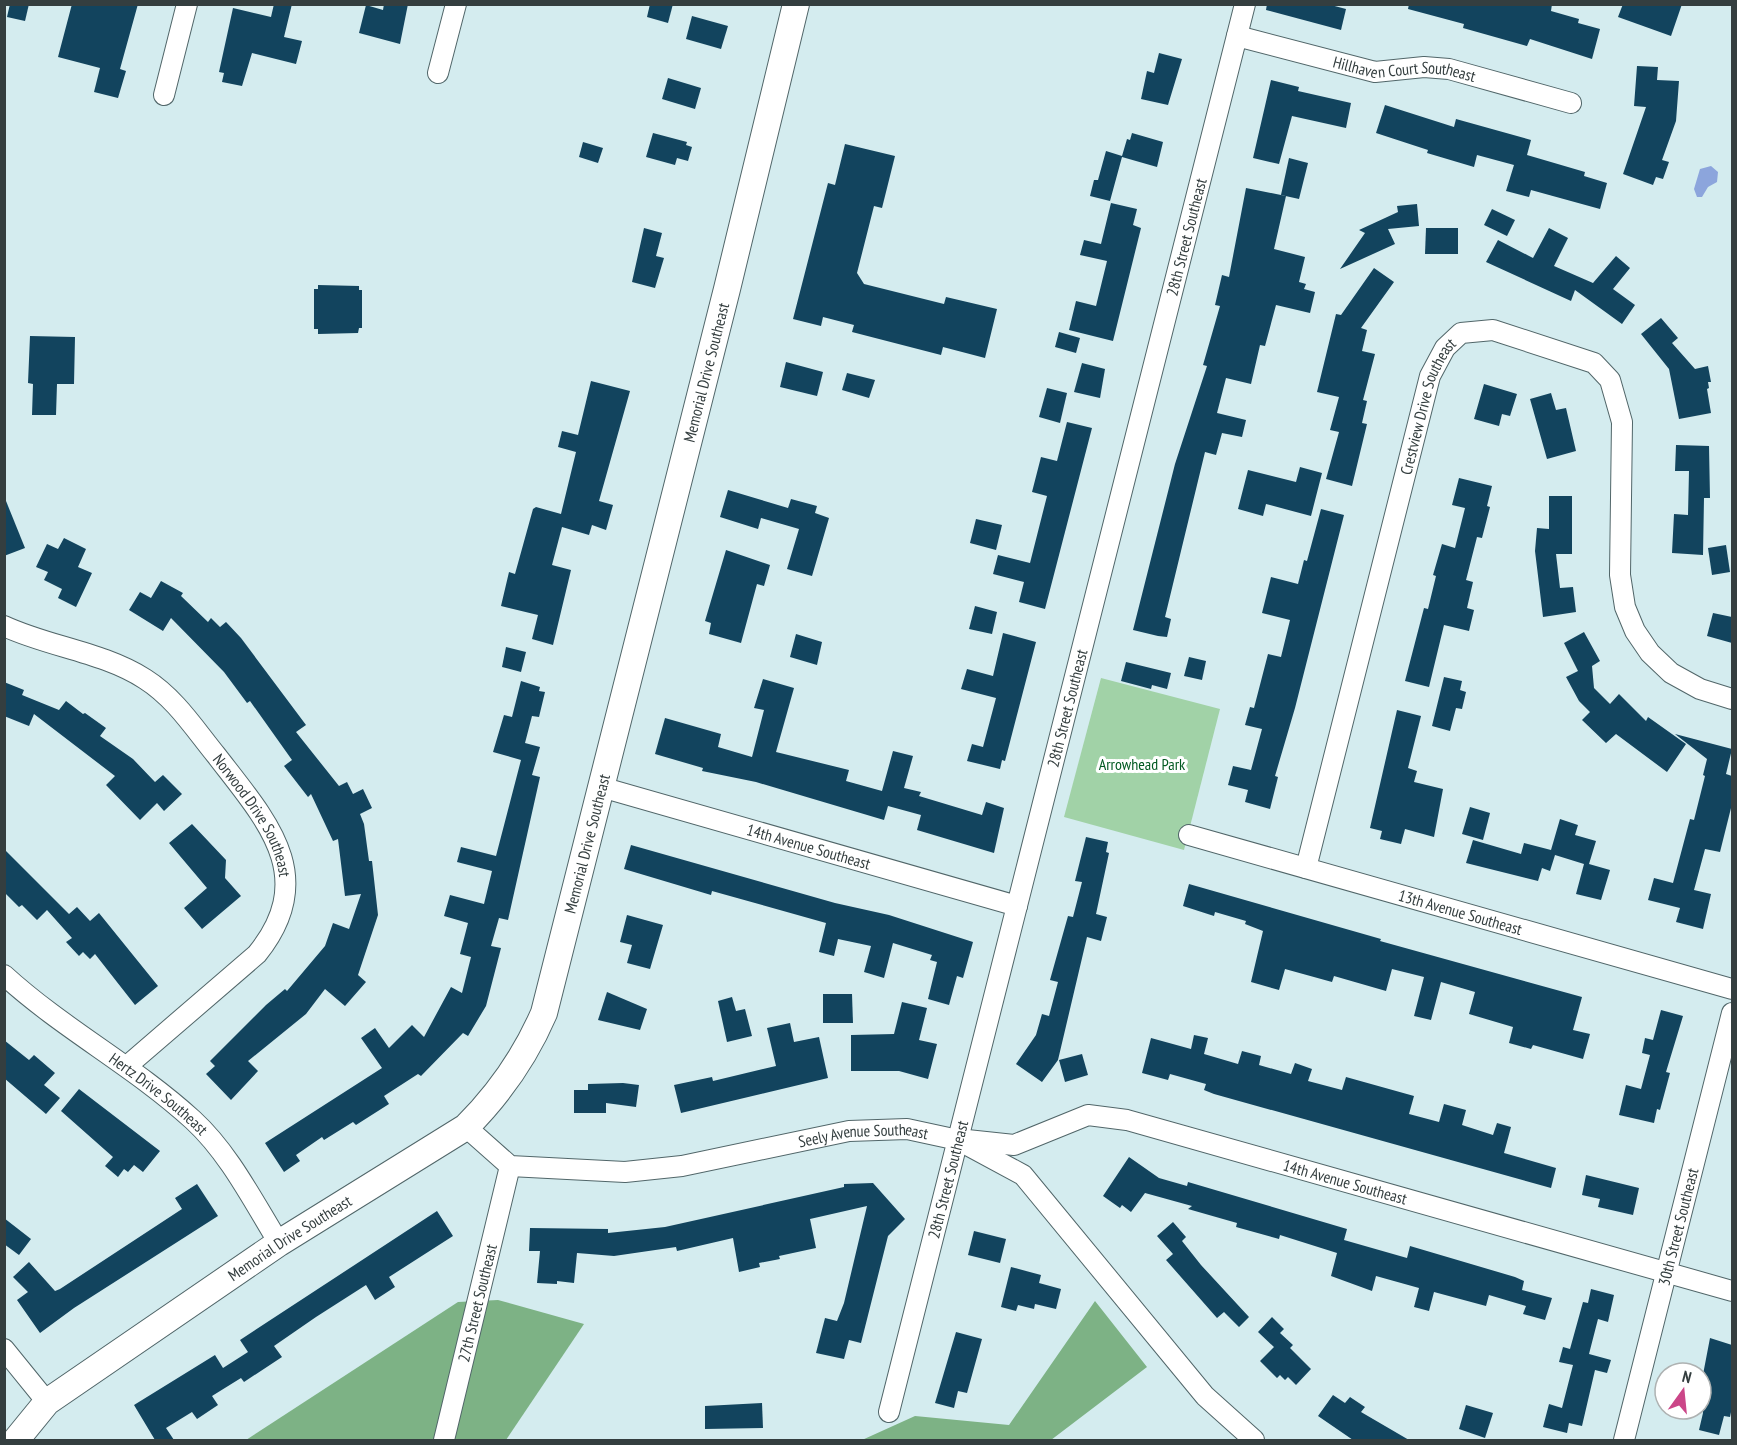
<svg xmlns="http://www.w3.org/2000/svg" width="1737" height="1445" font-family="'PT Sans Narrow',sans-serif">
  <rect width="100%" height="100%" fill="#d4ecef"/>
  <path fill="#a1d2a7" d="M1101 678 1220 709 1184 850 1064 817Z"/>
  <g fill="#7db285">
    <path d="M498 1300 584 1324 506 1440H246L458 1302Z"/>
    <path d="M1095 1301 1147 1367 1051 1440H862L915 1416 1009 1425Z"/>
  </g>
  <path fill="#8ca5dc" d="M1711 166 1718 172 1717 182 1708 187 1702 197H1697L1694 189 1700 169Z"/>
  <g fill="#12445e">
    <path d="M10 4H29L25 21 7 17Z"/>
    <path d="M72 4H138L120 69 126 71 118 98 94 92 100 68 58 57Z"/>
    <path d="M274 4H292L284 37 302 41 296 64 252 53 242 86 222 82 224 73 219 72 233 8 271 17Z"/>
    <path d="M384 4H408L400 44 359 33 366 5 383 10Z"/>
    <path d="M650 4H673L668 23 647 17Z"/>
    <path d="M1267 4H1327L1346 9 1341 30 1266 10Z"/>
    <path d="M1409 4H1552L1551 11 1579 19 1578 23 1600 29 1592 59 1530 39 1527 46 1463 28 1464 24 1408 9Z"/>
    <path d="M1623 4H1682L1671 36 1618 17Z"/>
    <path d="M692 16 728 26 721 49 686 39Z"/>
    <path d="M1159 53 1182 59 1168 105 1141 99 1147 71 1154 73Z"/>
    <path d="M1637 66 1658 67 1657 80 1679 81 1676 121 1662 160 1669 162 1663 179 1656 177 1653 185 1623 174 1646 107 1634 106Z"/>
    <path d="M668 78 701 88 695 109 662 99Z"/>
    <path d="M1271 80 1299 87 1298 91 1351 103 1346 128 1292 116 1279 164 1253 158Z"/>
    <path d="M1385 105 1454 127 1456 119 1531 140 1527 155 1585 172 1584 176 1607 183 1600 209 1531 190 1529 197 1506 191 1514 165 1477 155 1474 167 1427 153 1428 150 1376 133Z"/>
    <path d="M653 133 687 142 686 145 692 147 688 161 677 158 675 165 646 157Z"/>
    <path d="M1132 133 1163 142 1157 167 1122 157 1110 201 1090 196 1094 180H1098L1106 151 1122 156 1127 139 1130 140Z"/>
    <path d="M583 142 603 148 598 163 579 157Z"/>
    <path d="M845 144 895 156 882 208 874 206 857 273 864 284 944 304 946 297 997 309 985 358 943 347 941 355 852 332 854 325 823 317 821 326 793 319 828 183 835 185Z"/>
    <path d="M1289 158 1308 163 1299 199 1281 195Z"/>
    <path d="M1246 188 1286 196 1274 249 1305 257 1299 282 1306 284 1304 289 1315 292 1310 313 1276 305 1265 346 1260 345 1251 384 1226 378 1217 413 1246 420 1242 437 1222 433 1216 455 1205 452 1165 617 1171 619 1167 637 1158 636 1133 630 1175 464 1207 366 1203 365 1220 306 1215 305 1222 275 1229 277Z"/>
    <path d="M1111 203 1137 209 1133 225 1141 228 1113 341 1069 330 1076 301 1096 306 1107 261 1080 255 1084 240 1101 244Z"/>
    <path d="M1417 204 1419 226 1388 229 1395 244 1340 269 1365 233 1359 230 1398 212 1397 206Z"/>
    <path d="M1492 209 1515 220 1507 236 1484 225Z"/>
    <path d="M644 228 662 233 656 256 664 258 655 288 632 282Z"/>
    <path d="M1426 228H1458V254H1425Z"/>
    <path d="M1549 228 1568 238 1554 266 1593 283 1616 256 1630 268 1613 289 1635 305 1622 324 1575 290 1571 301 1486 262 1498 240 1533 258Z"/>
    <path d="M1374 268 1394 282 1361 328 1367 330 1362 351 1375 354 1363 400 1367 401 1362 423 1367 424 1352 486 1326 479 1339 432 1330 430 1339 397 1317 392 1336 314 1341 315Z"/>
    <path d="M318 285 359 286V290H362V328H359L358 333 318 334V329H314V289H318Z"/>
    <path d="M1661 318 1678 338 1672 343 1695 369 1708 366 1711 382H1708L1709 388 1707 389 1711 413 1679 419 1669 369 1641 334Z"/>
    <path d="M1059 332 1080 338 1076 353 1055 347Z"/>
    <path d="M30 336 75 337 74 384H57L56 415H32L33 384 28 383Z"/>
    <path d="M786 362 823 372 817 396 780 387Z"/>
    <path d="M1082 363 1105 369 1100 398 1074 392Z"/>
    <path d="M847 373 875 380 869 398 842 390Z"/>
    <path d="M591 381 630 391 599 501 613 505 606 530 592 525 589 535 562 527 552 565 571 570 553 645 532 639 538 615 501 606 509 572 515 574 533 509 536 507 561 514 576 452 558 447 562 431 578 435Z"/>
    <path d="M1484 384 1517 394 1510 416 1502 414 1499 426 1474 419Z"/>
    <path d="M1047 388 1067 393 1060 423 1039 417Z"/>
    <path d="M1551 393 1556 410 1566 408 1576 451 1547 459 1530 399Z"/>
    <path d="M1067 422 1092 428 1045 609 1019 602 1024 582 993 574 998 555 1030 563 1047 496 1032 492 1041 457 1057 461Z"/>
    <path d="M1676 445 1709 446 1710 498H1704L1703 555 1672 553 1674 514 1688 515 1689 471H1675Z"/>
    <path d="M1300 467 1322 473 1311 516 1266 504 1263 516 1238 509 1248 470 1296 482Z"/>
    <path d="M1459 478 1492 486 1487 506 1490 507 1482 538 1477 537 1466 580 1473 582 1467 608 1474 610 1469 631 1444 625 1429 687 1405 681 1424 608 1428 609 1436 576 1433 575 1442 544 1455 548 1465 508 1452 505Z"/>
    <path d="M728 490 788 508 791 499 817 506 815 513 829 518 812 576 787 569 799 529 761 518 758 529 720 517Z"/>
    <path d="M4 496 25 548 4 556Z"/>
    <path d="M1549 496H1572V554H1556L1560 588 1573 587 1576 612 1543 617 1535 551 1537 528 1549 529Z"/>
    <path d="M1321 509 1344 515 1295 708 1275 776 1278 777 1270 809 1245 802 1248 790 1228 785 1233 766 1251 770 1262 729 1245 725 1250 707 1254 708 1268 654 1281 657 1290 620 1262 613 1271 577 1298 584 1304 560 1307 561Z"/>
    <path d="M976 519 1002 525 996 550 970 543Z"/>
    <path d="M64 538 86 549 78 567 92 573 76 607 58 598 62 589 44 580 48 572 36 567 47 544 58 549Z"/>
    <path d="M1726 545 1730 572 1712 575 1708 548Z"/>
    <path d="M726 550 770 565 764 586 757 584 741 643 709 634 711 623 705 621Z"/>
    <path d="M161 581 183 593 181 596 208 622 211 618 220 627 226 622 241 638 306 725 296 732 339 786 347 782 353 794 363 789 372 808 360 814 364 824 369 861H372L378 915 358 975 366 982 345 1006 325 989 306 1014 248 1061 258 1071 231 1100 206 1074 215 1066 210 1061 266 1005 285 989 287 991 325 946 333 923 349 929 361 894 345 896 338 839 333 841 311 794 308 797 284 766 292 760 250 701 247 703 224 672 171 618 163 631 129 610 140 592 151 598Z"/>
    <path d="M975 606 997 612 992 634 969 629Z"/>
    <path d="M1713 613 1732 617V643L1707 636Z"/>
    <path d="M1584 632 1600 661 1592 666 1594 688 1610 704 1619 694 1646 721 1648 717 1686 744 1667 772 1616 734 1606 743 1582 720 1590 712 1579 701 1566 677 1578 671 1564 643Z"/>
    <path d="M1003 633 1036 642 1005 761 1002 760 1000 769 967 761 972 744 983 747 996 698 961 689 967 669 993 676Z"/>
    <path d="M796 634 822 642 817 665 790 657Z"/>
    <path d="M506 647 526 652 521 672 502 667Z"/>
    <path d="M1189 657 1206 661 1202 680 1184 676Z"/>
    <path d="M1126 662 1171 673 1167 689 1152 685 1151 689 1121 681Z"/>
    <path d="M1444 677 1462 681 1460 690 1466 692 1462 709 1456 708 1450 731 1432 726Z"/>
    <path d="M763 679 794 688 776 752 849 770 846 781 882 791 893 751 913 756 904 788 921 792 919 796 982 815 986 802 1004 808 994 853 917 830 921 815 888 806 884 820 756 782 702 771 703 768 655 754 665 718 721 734 718 747 752 757 764 710 754 708Z"/>
    <path d="M521 681 540 687 539 691 545 692 539 717 532 716 525 743 540 747 532 775 540 777 508 920 499 918 491 946 501 948 486 1006 468 1036 463 1033 421 1076 418 1074 384 1096 389 1104 356 1125 353 1122 324 1140 322 1137 296 1155 300 1161 284 1172 265 1143 382 1068 361 1038 375 1028 389 1048 412 1025 424 1037 451 987 462 993 471 957 460 954 468 923 444 916 450 895 484 904 492 871 457 862 461 847 496 856 521 760 493 752 504 715 512 717Z"/>
    <path d="M4 682 24 690 22 695 59 710 66 701 83 714 85 713 106 728 100 736 133 759 155 782 163 775 182 794 164 811 157 803 140 820 106 785 115 776 34 714 29 726 4 716Z"/>
    <path d="M1397 710 1421 716 1408 768 1417 771 1414 782 1443 789 1434 837 1405 829 1401 844 1380 839 1382 831 1370 828Z"/>
    <path d="M1675 734 1732 749 1726 774 1732 776V804L1720 852 1705 849 1694 890 1711 894 1703 929 1676 922 1680 908 1648 900 1654 878 1673 883 1690 819 1694 820 1705 776 1703 775 1707 759Z"/>
    <path d="M1470 807 1490 813 1483 840 1462 834Z"/>
    <path d="M1560 819 1578 825 1575 835 1596 841 1589 864 1610 870 1601 900 1576 894 1584 864 1555 855 1550 871 1542 868 1538 881 1466 863 1473 840 1521 854 1524 843 1551 850Z"/>
    <path d="M192 824 226 860 225 878 241 896 202 929 184 908 207 888 169 843Z"/>
    <path d="M1086 837 1108 842 1106 852 1109 853 1096 914 1107 917 1101 941 1087 937 1058 1060 1042 1082 1016 1064 1036 1035 1042 1014 1049 1016 1058 982 1050 980 1068 916 1073 917 1082 882 1075 881Z"/>
    <path d="M631 845 835 903 889 915 973 942 963 978 957 976 949 1005 928 999 937 962 930 960 932 955 893 943 884 978 864 972 871 946 838 939 834 956 819 952 826 923 712 891 711 895 624 869Z"/>
    <path d="M4 849 69 914 77 907 90 921 99 913 158 986 135 1005 95 954 90 959 83 952 79 956 66 942 72 938 47 910 37 920 22 905 19 907 4 892Z"/>
    <path d="M1189 884 1381 939 1380 941 1582 997 1573 1030 1590 1034 1583 1059 1533 1045 1531 1049 1509 1043 1513 1027 1469 1014 1475 992 1441 982 1431 1020 1414 1016 1424 977 1392 969 1386 991 1334 976 1332 982 1285 969 1279 990 1251 982 1263 931 1245 924 1246 921 1215 912 1214 916 1183 906Z"/>
    <path d="M627 915 663 925 650 969 627 963 632 945 620 942Z"/>
    <path d="M607 992 647 1009 640 1030 598 1020Z"/>
    <path d="M823 994H852L853 1023H823Z"/>
    <path d="M732 997 736 1011 745 1009 752 1036 727 1042 718 1001Z"/>
    <path d="M902 1002 927 1008 919 1040 937 1044 928 1079 899 1071H851V1035L894 1034Z"/>
    <path d="M1661 1010 1683 1016 1666 1072 1670 1073 1660 1110 1657 1109 1654 1123 1619 1115 1626 1085 1641 1089 1650 1055 1642 1053 1645 1038 1653 1040Z"/>
    <path d="M790 1023 794 1042 819 1037 828 1078 681 1113 674 1085 712 1077 713 1081 776 1066 767 1028Z"/>
    <path d="M1194 1035 1208 1038 1204 1054 1238 1064 1242 1051 1261 1056 1259 1065 1291 1074 1295 1063 1312 1069 1308 1081 1342 1090 1346 1077 1414 1096 1409 1114 1439 1122 1444 1104 1466 1110 1462 1125 1493 1135 1497 1123 1511 1127 1504 1153 1556 1168 1551 1188 1214 1094 1204 1090 1206 1084 1170 1074 1168 1080 1142 1073 1151 1038 1191 1049Z"/>
    <path d="M4 1040 29 1060 34 1055 55 1073 44 1085 60 1098 46 1114 4 1078Z"/>
    <path d="M1082 1054 1088 1075 1065 1082 1059 1060Z"/>
    <path d="M623 1083 639 1085 636 1107 606 1103V1113H574V1090H588V1084Z"/>
    <path d="M79 1089 160 1151 143 1172 134 1165 128 1172 124 1169 118 1177 105 1166 113 1157 61 1111Z"/>
    <path d="M1129 1157 1159 1178 1187 1186 1188 1182 1347 1229 1344 1240 1407 1258 1410 1246 1515 1277 1524 1281 1522 1290 1552 1298 1545 1320 1523 1314 1526 1306 1489 1295 1486 1306 1434 1292 1429 1311 1414 1307 1419 1288 1376 1276 1372 1291 1331 1276 1337 1253 1280 1235 1279 1239 1236 1227 1237 1223 1188 1209 1192 1206 1145 1193 1131 1212 1122 1205 1120 1208 1103 1196Z"/>
    <path d="M1586 1175 1639 1188 1633 1215 1598 1207 1600 1199 1582 1195Z"/>
    <path d="M873 1183 905 1219 888 1236 861 1343 849 1340 844 1359 816 1353 825 1318 837 1321 844 1303 867 1206 810 1219 816 1248 779 1256 780 1259 759 1263 760 1267 739 1272 733 1238 677 1251 676 1247 614 1256 577 1253 574 1283 557 1281V1284L537 1283 540 1251H529L530 1228 608 1229V1233L665 1227 844 1187V1184Z"/>
    <path d="M197 1184 218 1216 74 1308 40 1333 17 1300 28 1292 13 1277 29 1262 55 1291 60 1289 182 1209 175 1198Z"/>
    <path d="M437 1211 453 1236 389 1277 395 1287 375 1300 366 1285 316 1317 274 1346 282 1357 244 1382 241 1378 212 1396 218 1405 197 1419 192 1412 166 1428 174 1440H155L134 1405 215 1355 223 1368 248 1352 240 1340Z"/>
    <path d="M4 1218 31 1239 19 1255 4 1244Z"/>
    <path d="M1173 1222 1186 1237 1182 1241 1201 1265 1249 1317 1239 1327 1224 1312 1217 1318 1166 1260 1173 1254 1157 1236Z"/>
    <path d="M974 1231 1006 1239 1000 1263 968 1255Z"/>
    <path d="M1011 1267 1041 1275 1039 1283 1061 1289 1056 1309 1035 1304 1034 1309 1018 1305 1016 1311 1001 1307Z"/>
    <path d="M1591 1289 1614 1295 1608 1322 1598 1319 1589 1354 1611 1360 1607 1373 1595 1370 1582 1426 1569 1423 1567 1433 1543 1427 1549 1404 1562 1408 1573 1365 1559 1362 1563 1347 1570 1349 1583 1302 1588 1303Z"/>
    <path d="M1272 1317 1284 1329 1280 1333 1293 1345 1290 1348 1311 1369 1296 1385 1288 1377 1285 1380 1280 1375 1277 1378 1260 1361 1274 1347 1258 1332Z"/>
    <path d="M956 1332 982 1339 967 1393 958 1391 954 1408 935 1403Z"/>
    <path d="M1710 1338 1732 1345V1407L1730 1417 1724 1416 1719 1435 1699 1430 1703 1413 1701 1385Z"/>
    <path d="M1333 1395 1345 1403 1350 1397 1365 1407 1361 1412 1409 1440H1353L1318 1416Z"/>
    <path d="M762 1403 763 1428 705 1429V1406Z"/>
    <path d="M1466 1405 1493 1413 1485 1438 1459 1429Z"/>
  </g>
  <g fill="none" stroke-linecap="round" stroke-linejoin="round">
    <g stroke="#516669" stroke-width="22">
      <g id="minor">
        <path id="s1" d="M1237 36 1375 72 1424 67 1449 69 1571 103"/>
        <path d="M438 73 456 4"/>
        <path d="M164 95 187 4"/>
        <path id="s2" d="M4 626C49 647 103 652 145 679 175 698 194 728 216 755 266 820 320 876 257 954L127 1066"/>
        <path id="s3" d="M601 787 1017 906"/>
        <path id="s4" d="M1189 835 1732 989"/>
        <path id="s5" d="M1306 868 1430 376 1445 348 1461 333 1493 330 1594 363 1610 380 1622 422 1620 575 1625 607 1635 631 1650 653 1671 673 1700 689 1732 699"/>
        <path id="s6" d="M4 975C63 1029 134 1066 193 1120 229 1153 253 1201 279 1243"/>
        <path id="s7" d="M466 1127 510 1166 625 1172 682 1166 849 1131 907 1129 958 1140 1023 1175 1205 1396 1254 1440"/>
        <path id="s8" d="M967 1140 1014 1145 1088 1115 1127 1120 1732 1291"/>
        <path d="M4 1349 47 1402"/>
        <path id="s9" d="M889 1412 1245 4"/>
        <path id="s10" d="M444 1440 510 1166"/>
        <path id="s11" d="M1624 1440 1732 1013"/>
      </g>
    </g>
    <g stroke="#516669" stroke-width="28">
      <g id="tertiary">
        <path id="s12" d="M16 1440 47 1402 279 1243 466 1127C500 1093 525 1057 544 1013L727 289 796 4"/>
      </g>
    </g>
    <use href="#minor" stroke="#fff" stroke-width="20"/>
    <use href="#tertiary" stroke="#fff" stroke-width="26"/>
  </g>
  <g text-anchor="middle" stroke-width="6" stroke-linejoin="round" paint-order="stroke">
    <g font-size="16" fill="#343e3f" stroke="#fff">
      <text dy="6" stroke="none"><textPath href="#s1" startOffset="172">Hillhaven Court Southeast</textPath></text>
      <text dy="6" stroke="none"><textPath href="#s9" startOffset="1212">28th Street Southeast</textPath></text>
      <text dy="6" stroke="none"><textPath href="#s12" startOffset="1350">Memorial Drive Southeast</textPath></text>
      <text dy="6" stroke="none"><textPath href="#s5" startOffset="478">Crestview Drive Southeast</textPath></text>
      <text dy="6" stroke="none"><textPath href="#s9" startOffset="726">28th Street Southeast</textPath></text>
      <text dy="6" stroke="none"><textPath href="#s2" startOffset="327">Norwood Drive Southeast</textPath></text>
      <text dy="6" stroke="none"><textPath href="#s12" startOffset="864">Memorial Drive Southeast</textPath></text>
      <text dy="6" stroke="none"><textPath href="#s3" startOffset="216">14th Avenue Southeast</textPath></text>
      <text dy="6" stroke="none"><textPath href="#s4" startOffset="282">13th Avenue Southeast</textPath></text>
      <text dy="6" stroke="none"><textPath href="#s6" startOffset="195">Hertz Drive Southeast</textPath></text>
      <text dy="6" stroke="none"><textPath href="#s7" startOffset="416">Seely Avenue Southeast</textPath></text>
      <text dy="6" stroke="none"><textPath href="#s9" startOffset="240">28th Street Southeast</textPath></text>
      <text dy="6" stroke="none"><textPath href="#s8" startOffset="393">14th Avenue Southeast</textPath></text>
      <text dy="6" stroke="none"><textPath href="#s11" startOffset="220">30th Street Southeast</textPath></text>
      <text dy="6" stroke="none"><textPath href="#s12" startOffset="342">Memorial Drive Southeast</textPath></text>
      <text dy="6" stroke="none"><textPath href="#s10" startOffset="141">27th Street Southeast</textPath></text>
    </g>
    <g font-size="16" fill="#035a22" stroke="#fff">
      <text x="1142" y="770">Arrowhead Park</text>
    </g>
  </g>
  <rect width="1737" height="1445" fill="none" stroke="#343e3f" stroke-width="12"/>
  <g transform="translate(1683 1391) rotate(15)"><circle r="28" fill="#ffffff" stroke="#aeb2b2" stroke-width="1.5"/>
  <path d="M0-4.5L10 22L0 15L-10 22Z" fill="#cb4688"/>
  <text y="-9" font-size="16" font-weight="bold" text-anchor="middle" fill="#343e3f">N</text>
  </g>
</svg>
